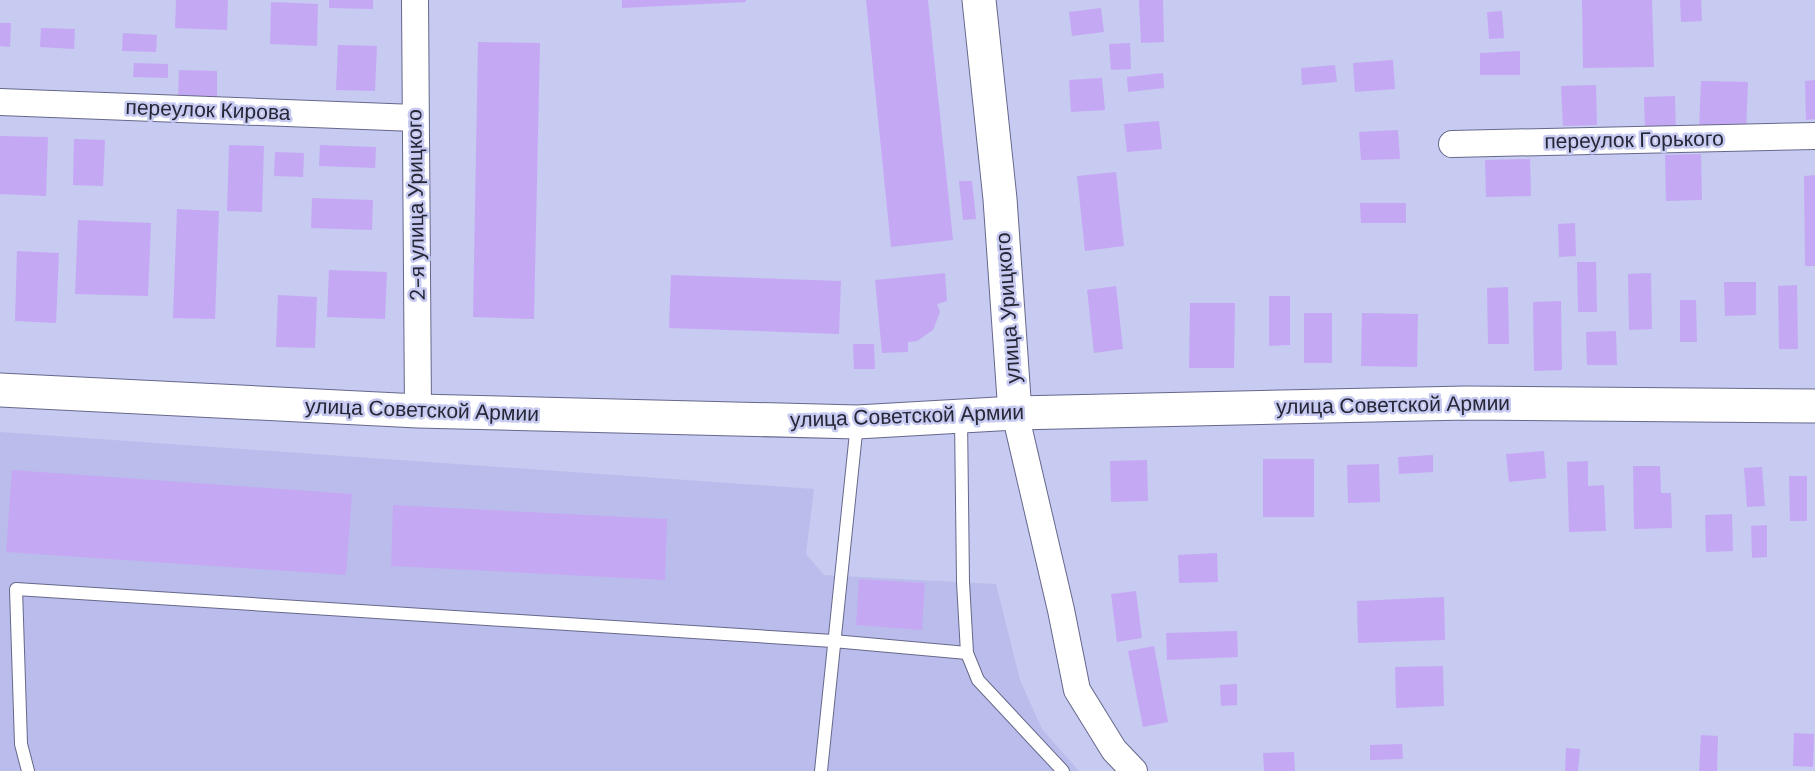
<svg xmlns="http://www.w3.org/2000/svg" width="1815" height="771" font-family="'DM Sans',sans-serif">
  <rect width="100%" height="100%" fill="#c7caf1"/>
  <path fill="#babdeb" d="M0 432 814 489 806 554 824 575 996 584 1020 680 1042 729 1079 771H0Z"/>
  <g fill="#c5a8f4">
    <path d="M176 0H228L227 30 175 28Z"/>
    <path d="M329 0H373V9L329 8Z"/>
    <path d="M622 0H746V2L622 8Z"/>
    <path d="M866 0H928L953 240 891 247Z"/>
    <path d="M1139 0H1163L1164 42 1141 43Z"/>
    <path d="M1582 0H1652L1654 67 1583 68Z"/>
    <path d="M1680 0H1701L1702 21 1681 22Z"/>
    <path d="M271 2 318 4 317 46 270 44Z"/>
    <path d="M1101 8 1104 32 1072 36 1069 12Z"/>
    <path d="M1502 11 1504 38 1489 39 1487 12Z"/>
    <path d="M0 23H11L10 47 0 46Z"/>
    <path d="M41 28 75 29 74 49 40 47Z"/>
    <path d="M123 33 157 35 156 52 122 51Z"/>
    <path d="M478 42 540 43 534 319 473 317Z"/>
    <path d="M1130 43 1131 69 1111 70 1109 44Z"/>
    <path d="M338 45 377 46 375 91 336 90Z"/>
    <path d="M1520 51V75H1480V53Z"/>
    <path d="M1393 60 1395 89 1355 92 1353 63Z"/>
    <path d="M134 63 168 64V78L133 77Z"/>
    <path d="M1335 65 1337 82 1302 85 1301 68Z"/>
    <path d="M179 70 217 71V101L178 99Z"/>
    <path d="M1163 73 1164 88 1128 92 1127 77Z"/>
    <path d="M1102 78 1105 110 1071 112 1069 80Z"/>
    <path d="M1815 80V119L1806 120 1805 81Z"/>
    <path d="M1701 81 1748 82 1746 131 1699 130Z"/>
    <path d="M1596 85 1597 125 1563 126 1561 86Z"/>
    <path d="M1675 96 1676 134 1645 135 1644 97Z"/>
    <path d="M1159 121 1162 149 1127 152 1124 124Z"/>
    <path d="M1398 130 1400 159 1361 160 1359 132Z"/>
    <path d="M0 136 48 137 46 196 0 194Z"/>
    <path d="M74 139 105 140 103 186 73 185Z"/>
    <path d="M229 145 264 146 262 212 227 211Z"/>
    <path d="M320 145 376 147 375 168 319 166Z"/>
    <path d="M275 152 304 153 303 177 274 176Z"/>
    <path d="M1701 154 1702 200 1666 201 1665 155Z"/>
    <path d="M1530 159 1531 196 1486 197 1485 160Z"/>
    <path d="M1116 172 1124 246 1085 251 1077 176Z"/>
    <path d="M1815 175V266H1805L1804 176Z"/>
    <path d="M959 181H972L976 219 963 220Z"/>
    <path d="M312 198 373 200 372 230 311 228Z"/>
    <path d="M1360 203H1406V223H1361Z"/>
    <path d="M177 209 219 211 215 319 173 318Z"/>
    <path d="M78 220 151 223 148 296 75 294Z"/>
    <path d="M1575 223 1576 256 1559 257 1558 224Z"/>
    <path d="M17 251 59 253 56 323 15 321Z"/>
    <path d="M1577 262H1596L1597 312H1578Z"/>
    <path d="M329 270 387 272 385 319 327 317Z"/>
    <path d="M945 273 947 301 937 304 940 312 933 330 917 341 908 342V352L882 353 875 280Z"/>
    <path d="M1651 273 1652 329 1629 330 1628 274Z"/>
    <path d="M671 275 841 281 839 334 669 328Z"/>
    <path d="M1724 282H1756V315L1725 316Z"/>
    <path d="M1797 285 1798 349H1779L1778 286Z"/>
    <path d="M1116 286 1123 349 1094 353 1087 290Z"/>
    <path d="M1508 287 1509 344H1488L1487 288Z"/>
    <path d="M278 295 317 297 315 348 276 347Z"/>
    <path d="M1269 296H1290V345L1269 346Z"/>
    <path d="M1680 300H1696L1697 342H1680Z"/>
    <path d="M1561 301 1562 370 1534 371 1533 302Z"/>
    <path d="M1190 303H1235L1234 368H1189Z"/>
    <rect x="1304" y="313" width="28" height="50"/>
    <path d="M1362 313 1418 314 1417 367 1361 366Z"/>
    <path d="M1616 331 1617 365H1587L1586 332Z"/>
    <path d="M853 344H874L875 369H854Z"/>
    <path d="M1544 451 1546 478 1509 482 1506 454Z"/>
    <path d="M1433 455V472L1399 474 1398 457Z"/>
    <rect x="1263" y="459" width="51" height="58"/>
    <path d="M1147 460 1148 501 1111 502 1110 461Z"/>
    <path d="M1588 461V486L1604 485 1606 531 1569 532 1567 462Z"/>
    <path d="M1379 464 1380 502 1348 503 1347 465Z"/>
    <path d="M1633 466H1660L1661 493H1671L1672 528 1634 529Z"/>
    <path d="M1762 467 1765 506 1747 507 1744 468Z"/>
    <path d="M12 470 352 494 346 575 6 552Z"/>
    <path d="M1789 476H1807V521H1790Z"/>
    <path d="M393 505 667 519 665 580 391 566Z"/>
    <path d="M1732 514 1733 551 1706 552 1705 515Z"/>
    <path d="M1767 525V557L1752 558 1751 526Z"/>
    <path d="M1217 553 1218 582 1179 583 1178 555Z"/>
    <path d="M859 579 925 583 922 630 856 625Z"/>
    <path d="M1136 591 1142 638 1117 642 1111 594Z"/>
    <path d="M1444 597 1445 640 1358 643 1357 601Z"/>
    <path d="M1237 631 1238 657 1167 660 1166 633Z"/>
    <path d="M1154 646 1168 722 1143 727 1128 651Z"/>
    <path d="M1443 666 1444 706 1396 708 1395 667Z"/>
    <path d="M1237 684V705L1221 706 1220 685Z"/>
    <path d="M1794 733 1814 734 1813 767 1793 766Z"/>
    <path d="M1701 735 1718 736 1717 771H1699Z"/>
    <path d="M1402 744 1403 759 1370 760V745Z"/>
    <path d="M1566 748 1580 749 1578 771H1565Z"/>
    <path d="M1294 752 1295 771H1264L1263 753Z"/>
  </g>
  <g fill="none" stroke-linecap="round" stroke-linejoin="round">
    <g stroke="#66688b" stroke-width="14">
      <g id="lane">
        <path d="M961 418 963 582 967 653 978 680 1063 771"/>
        <path d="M28 771 21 744 16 589 833 641 967 653"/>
        <path d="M821 771 857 423"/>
      </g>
    </g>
    <g stroke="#66688b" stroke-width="28">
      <g id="street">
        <path d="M415 0 418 411"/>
        <path d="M0 102 415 118"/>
        <path d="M1452 144 1815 136"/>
        <path d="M1015 413 1061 610 1077 690 1114 750 1134 771"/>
      </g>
    </g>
    <g stroke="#66688b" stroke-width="35">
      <g id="primary">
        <path d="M979 0 1000 199 1015 413"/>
        <path d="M0 390 418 411 857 422 1015 413 1466 403 1815 406"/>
      </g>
    </g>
    <use href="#lane" stroke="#fff" stroke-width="12"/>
    <use href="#street" stroke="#fff" stroke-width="26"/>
    <use href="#primary" stroke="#fff" stroke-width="33"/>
  </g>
  <g text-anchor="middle" stroke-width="5" stroke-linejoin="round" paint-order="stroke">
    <g font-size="21" fill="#262736" stroke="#c7caf1">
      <text transform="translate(208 110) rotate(2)" y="7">переулок Кирова</text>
      <text transform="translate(1634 140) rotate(-1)" y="7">переулок Горького</text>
      <text transform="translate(416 205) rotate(-91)" y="7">2-я улица Урицкого</text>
      <text transform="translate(1008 308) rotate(-94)" y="7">улица Урицкого</text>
      <text transform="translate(1393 405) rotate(-1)" y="7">улица Советской Армии</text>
      <text transform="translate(422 410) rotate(2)" y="7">улица Советской Армии</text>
      <text transform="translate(907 416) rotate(-2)" y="7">улица Советской Армии</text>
    </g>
  </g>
</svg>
